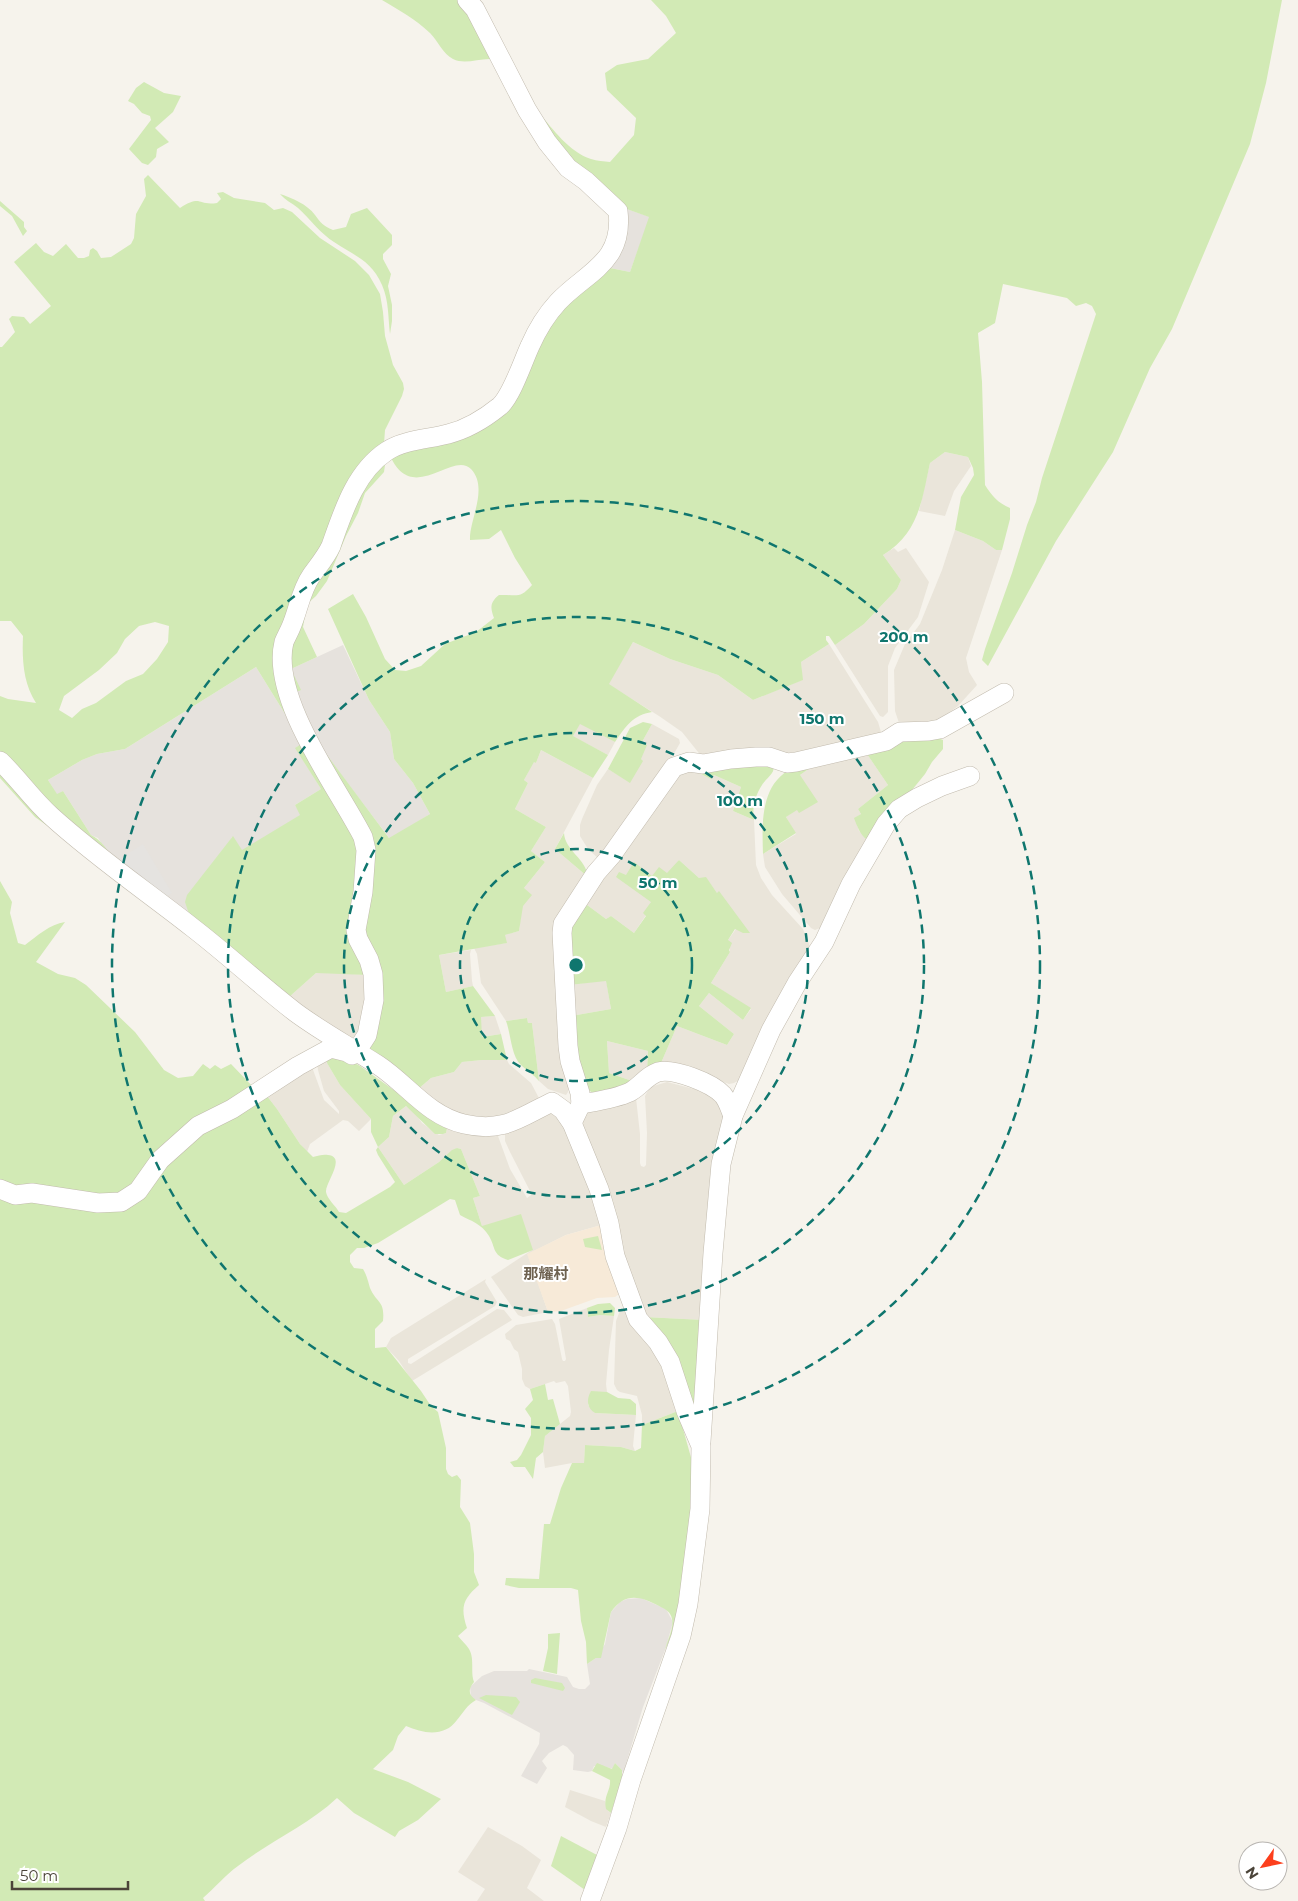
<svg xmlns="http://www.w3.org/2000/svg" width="1298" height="1901" font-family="Montserrat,'Noto Sans SC',sans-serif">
  <rect width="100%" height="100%" fill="#f6f3ec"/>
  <g fill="#eae5da">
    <path d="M945 452 968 457 971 466 954 491 945 516 919 511 930 463Z"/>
    <path d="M955 530 983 541 996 550H1002L966 658 969 672 977 685 958 706 935 723 900 726 895 711 894 670 905 644 920 624 942 570Z"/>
    <path d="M894 548 898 552 906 548 929 582 918 617 895 648 888 666V712L883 717 880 716 835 645 864 624 897 589 901 580 883 555Z"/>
    <path d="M633 642 670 659 718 675 753 700 802 680 801 662 829 644 878 722 881 732 880 735 799 752 702 757 682 732 659 716 608 684Z"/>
    <path d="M580 723 615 742 608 755 572 736Z"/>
    <path d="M652 724 679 739 680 743 652 792 598 858 588 849 580 836V825L582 819 597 785 608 769 630 782 642 760 640 759 642 742Z"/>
    <path d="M541 750 593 778 555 849 588 877 569 905V1086L568 1092 566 1095 548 1089 539 1081 532 1023H528L527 1018 506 1021 481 983 477 954 474 948 506 943 504 935 519 931 524 888 545 862 531 851 546 827 515 809 528 783 524 780 534 761 536 763Z"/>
    <path d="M865 751 888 785 858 809 861 814 855 818 859 831 871 839 820 928 815 930 811 928 782 894 765 867 763 854 796 834 786 817 797 809 800 775 820 761Z"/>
    <path d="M689 768 711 779 714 775 741 787 733 811 754 820 756 865 761 878 772 895 803 929 809 944 810 948 741 1079 734 1083 729 1084 670 1062 661 1063 677 1026 727 1045 734 1034 699 1006 709 993 743 1020 751 1009 711 983 730 952 728 940 736 929 717 893 706 878H699L679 860 651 902 646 915 634 933 611 916 606 919 583 902 673 777Z"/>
    <path d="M471 950 470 954 472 981 473 986 446 992 439 955Z"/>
    <path d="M323 972 367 975 370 986 359 1033 349 1040 288 998 316 973Z"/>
    <path d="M606 980 611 1009 571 1016 569 985Z"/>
    <path d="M495 1016 501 1034 482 1037 480 1017Z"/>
    <path d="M607 1041 648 1051 647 1072 635 1082 609 1073Z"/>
    <path d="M327 1055V1063L340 1085 371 1119 359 1131 348 1121 343 1120 310 1144 307 1152 300 1144 277 1109 267 1096 312 1067 324 1100 339 1114V1111L324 1091 318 1070 317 1063Z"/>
    <path d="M482 1060H507L509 1064 531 1083 540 1100 508 1120 461 1117 417 1090 431 1078 454 1072 462 1062Z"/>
    <path d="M667 1082 698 1090 714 1098 722 1108 723 1118 704 1320 644 1317 580 1127 586 1113 592 1108 636 1098 640 1134V1163L641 1166 644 1167 646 1165 647 1133 645 1096 650 1087Z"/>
    <path d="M406 1106 415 1113 422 1123 439 1135 446 1133 447 1128 495 1133 498 1136 510 1169 527 1198 531 1195 530 1191 510 1152 505 1141V1131L547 1112 559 1113 605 1224 566 1235 528 1254 548 1312 523 1317 518 1315 491 1277 532 1250 482 1226 473 1198 480 1196 461 1149 457 1148 439 1162 404 1185 378 1147 389 1137 393 1116Z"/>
    <path d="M486 1279 485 1282 497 1302 495 1306 408 1359V1363L411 1364 497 1309 504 1310 512 1320 412 1381 399 1361 386 1347 391 1338Z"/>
    <path d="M587 1308 588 1317 600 1315 614 1316 609 1350 606 1384 607 1392H591L588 1405 595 1413 636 1415 633 1446 635 1451 621 1447 585 1445 584 1463H572L545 1468 543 1452 545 1436 570 1416 571 1412 568 1386 565 1381 556 1383 554 1381 530 1389 525 1386 522 1379V1369L518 1352 514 1349 510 1341 506 1339 505 1334 516 1325 552 1319 555 1324 562 1359 563 1361H565L566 1359 559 1319Z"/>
    <path d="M621 1308 628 1311 654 1345 678 1411 642 1425V1415L637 1396 620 1392 617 1390 614 1384 616 1321Z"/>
    <path d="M570 1790 605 1801 608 1811 611 1813 606 1827 591 1821 565 1807Z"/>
    <path d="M488 1827 522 1846 541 1860 527 1888 544 1901H477L485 1889 458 1872Z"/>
  </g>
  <path fill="#f7ead8" d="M605 1224 620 1293 615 1297 597 1298 561 1311 548 1312 527 1254 566 1235Z"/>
  <g fill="#e6e2dd">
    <path d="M621 207 650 217 630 272 605 267Z"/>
    <path d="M343 645 369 700 390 732 394 759 413 783 430 814 390 839 305 727 291 669Z"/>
    <path d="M256 667 303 743 296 748 321 789 295 805 301 815 242 851 232 837 191 920 106 850 98 838 91 835 63 791 57 795 48 780 82 760 97 754 125 749Z"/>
    <path d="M641 1598 666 1609 673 1622 665 1650 643 1707 623 1774 622 1770 615 1763 613 1769 603 1766H594L592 1771 588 1772 573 1770 574 1755 567 1747 563 1745 549 1753 542 1761 547 1768 537 1784 521 1776 539 1744 540 1733 484 1703 476 1700 471 1697 470 1687 482 1676 494 1671H527L529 1669 567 1677 573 1687 579 1689H585L590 1684 587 1664 596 1658 605 1644 611 1612 620 1602 627 1599Z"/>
  </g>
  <g fill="#d2eab5" fill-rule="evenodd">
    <path d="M382 0H463L492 59C479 58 465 65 453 59 443 54 438 41 430 33 415 19 399 10 382 0Z"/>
    <path d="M651 0H1282L1266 83 1250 144 1172 329 1150 368 1113 452 1056 541 988 666 982 660 985 649 1012 573 1027 525 1036 502 1042 478 1096 314 1092 306 1086 303 1076 306 1067 298 1003 284 995 323 978 333 982 382 985 485C992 496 998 503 1010 508V519L1002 550H996L983 541 955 530 961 497 974 475 973 468 968 457 945 452 930 463C922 500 919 533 883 555L901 580 897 589 864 624 835 645 829 636H826V640L829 644 801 662 803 680 753 700 718 675 670 659 633 642 609 684 652 712C633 715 625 727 615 742L580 724 573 736 608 755 593 778 541 750 536 763 534 762 524 780 528 783 515 809 546 827 531 851 545 862 524 888 532 895 523 906 519 931 505 935 507 943 439 955 446 992 473 986 495 1016 481 1017 482 1037 501 1034 507 1060H482L462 1062 454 1072 431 1078 417 1090 365 1054 371 1037 361 939 369 853 324 751 389 838 430 814 413 783 394 759 390 732 369 700 328 609 353 594 366 617 385 659 395 670 406 671 421 666 445 644 476 632 494 618C490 608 490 602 499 595 516 594 519 600 532 585L515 558 501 530 489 539 470 540C469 520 489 488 471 469 452 450 411 508 389 453L490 417 543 326 605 267 630 272 649 217 621 207 570 166 539 113C553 129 569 152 591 159 597 161 604 161 610 162L634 135 636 118 607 90 605 73 617 65 648 59 676 33 666 16Z"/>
    <path d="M144 82 164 93 181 96 173 112 155 128 169 142 157 149 156 157 148 165 142 163 129 149 151 120 150 116 142 113 134 104 128 101 136 88Z"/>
    <path d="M148 175 180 208C202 194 197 206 217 203L221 199 217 193 223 192 234 198 265 203 274 210 283 208 292 212 320 238 355 261 369 275 380 294 383 312 385 336 393 365 403 383 404 389 402 396 385 430 384 444 359 477 281 669 361 837 367 975 316 973 288 998 191 920 185 902 187 895 233 836 242 850 300 815 295 805 321 789 295 748 303 743 256 667 125 749 97 754 82 760 48 780 57 794 63 791 91 835C101 839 108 852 116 860L83 834 0 754V696L8 699 36 703C23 683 22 659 23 636L11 621H0V347H2L15 332 9 319 12 316 24 317 30 324 51 306 14 262 36 243 44 252 53 256 66 244 78 258H84L89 256 90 250 93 248 97 251 101 258 111 257 131 244 134 238 136 214 146 196 144 179ZM155 622 169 626 168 642 157 659 143 674 126 681 96 703 82 709 72 718 59 710 64 696 99 670 117 653 125 639 139 626Z"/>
    <path d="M280 194C292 198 307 204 315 215 321 223 323 226 333 230L346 227 351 214 367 208 392 235V245L383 254V259L391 274 388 286 392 305V321L390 334C388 317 389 301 382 285 371 260 356 257 334 242 321 234 310 219 298 208 292 203 285 200 280 194Z"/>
    <path d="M0 201 24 222V227L27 231 23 236 12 216 0 206Z"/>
    <path d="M383 462 385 465 384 472 365 493 358 513 346 536 327 581 316 596 307 604 303 627 317 657 291 669 301 690 292 694 288 641 344 515Z"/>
    <path d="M643 722 652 724 642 742 647 745 641 759 643 761 630 783 608 769 630 728Z"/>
    <path d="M938 738 943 740V749L932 762 925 774 912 790 898 799 866 839C860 834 857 826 854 818L861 814 858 809 888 785 865 751 902 741Z"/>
    <path d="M820 761 800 775 818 802 799 813 797 810 786 817 796 833 763 854C762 824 760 783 793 768 801 764 811 763 820 761Z"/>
    <path d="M774 764C775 774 767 777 762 785 755 796 752 807 754 820L733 811 741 787 714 775 711 779 689 768Z"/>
    <path d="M0 768 56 832 35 817 0 778Z"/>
    <path d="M564 833C565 851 586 858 588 877L555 849Z"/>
    <path d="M679 860 699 878 706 877 717 893 719 891 750 933H743L735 929 728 940 732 943 729 950 730 952 711 983 751 1008 743 1020 709 993 699 1006 734 1034 727 1045 677 1026 661 1063 647 1072 648 1051 607 1041 609 1073 635 1082 595 1095 585 1087 571 1016 611 1009 606 981 569 985 570 923 583 902 606 919 611 916 634 933 646 916 643 913 651 902 616 877 619 872 626 875 634 862 652 876 659 867 667 873Z"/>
    <path d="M0 881 12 902 10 913 18 943 25 945C37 936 50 924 65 922L36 962 58 974 75 978 86 985 135 1032 164 1070 178 1078 193 1076 203 1064 210 1069 215 1065 221 1069 231 1064 255 1089 120 1199 0 1185Z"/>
    <path d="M527 1018 528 1023H532L539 1081C534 1075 527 1071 521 1065 511 1056 511 1034 506 1021Z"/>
    <path d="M327 1055 351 1061 360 1066 447 1128 446 1133 443 1134H435L406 1106 393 1116 389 1137 378 1147 404 1185 439 1162 452 1150 457 1148 461 1149 480 1196 473 1198 482 1226 521 1214 533 1250 508 1260C492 1255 496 1248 489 1236 482 1224 471 1221 460 1215L455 1200 450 1199 378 1243 364 1248H357L350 1255V1262L354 1268 363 1269C367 1276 368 1281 370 1288 377 1304 385 1300 383 1321L375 1329V1348L386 1347 421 1391 431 1406 438 1412 446 1448V1469L448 1474 452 1477 457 1475 461 1480 460 1507 470 1523 474 1554V1572L479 1585C463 1599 460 1607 467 1628L458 1636C461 1640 466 1644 469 1649 475 1659 470 1672 474 1682 468 1689 468 1695 476 1700 466 1706 464 1712 457 1720 445 1737 424 1734 406 1726L398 1736 393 1750 373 1769 408 1782 441 1799 418 1820 399 1831 395 1837 354 1813 337 1798C307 1826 270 1841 238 1866 225 1875 215 1888 203 1898L205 1901H0V1191L121 1207 178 1146 267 1096 277 1109 300 1144 313 1157C318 1156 323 1154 328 1155 347 1157 325 1183 326 1192 327 1199 336 1206 339 1212L346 1213 390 1187 395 1182 378 1155 376 1150 378 1147 371 1132V1119L340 1085 327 1063Z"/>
    <path d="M598 1236 602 1250 585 1247 583 1239Z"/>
    <path d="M610 1303 615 1308 614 1316 600 1315 588 1317 587 1308 598 1304Z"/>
    <path d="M644 1317 704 1320 698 1412Z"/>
    <path d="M545 1384 548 1400 553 1399 560 1424 545 1436 543 1452 536 1458 533 1479 525 1467H514L510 1462 517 1460 521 1455 531 1435V1418L525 1409 533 1400 530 1389Z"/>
    <path d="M591 1391 607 1392 618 1398 630 1399 636 1404V1415L595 1413C587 1408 586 1400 591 1391Z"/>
    <path d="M678 1411 692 1461V1488L687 1557 674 1630 665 1650C667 1641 674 1628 672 1619 671 1612 665 1609 659 1606 640 1596 625 1592 611 1612L601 1658H596L587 1664 586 1642 581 1621 578 1590 571 1588H519L505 1585 506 1578 539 1579 544 1524H550L561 1488 572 1463H584L585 1445 621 1447 635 1451 641 1448 642 1425Z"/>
    <path d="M560 1633 557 1674 543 1671 548 1648V1634Z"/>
    <path d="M535 1678 562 1683 565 1688 563 1691 531 1683V1680Z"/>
    <path d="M486 1695 516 1697 520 1702 512 1715 479 1698Z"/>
    <path d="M597 1763 612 1769 615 1763 622 1770V1778L611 1813 606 1809C603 1795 611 1791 610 1780L592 1771Z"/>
    <path d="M561 1836 597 1855 585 1890 551 1866Z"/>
  </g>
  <path fill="#e5e3e0" d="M143 844 172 893 164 898 118 860Z"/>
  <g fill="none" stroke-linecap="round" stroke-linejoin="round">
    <g stroke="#c2bbae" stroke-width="20">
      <g id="minor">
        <path d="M0 761C18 778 32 799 51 816 96 857 146 891 193 928 228 955 260 985 295 1012 322 1032 350 1047 378 1065 407 1084 428 1116 464 1124 503 1133 519 1118 552 1102L563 1110 572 1123 599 1189 609 1223 615 1256 638 1319 658 1342 670 1362 686 1411 701 1446 700 1509 688 1604 681 1636 631 1780 617 1828 590 1901"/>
        <path d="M356 1052 367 1035 374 1000 373 974 369 960 358 939 356 930 363 892 366 850 363 837C338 788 270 698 284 642 286 637 289 632 291 627 298 611 301 590 311 576 318 566 326 557 331 546 343 512 355 472 387 451 403 440 429 439 448 434 468 429 484 419 500 406 512 395 523 361 530 346 537 330 546 315 558 302 586 272 624 263 618 211L586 181 568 168 547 142 527 110 475 9 467 0"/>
        <path d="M581 1104C598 1101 615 1099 630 1092 641 1086 646 1076 658 1072 674 1068 712 1083 723 1095 728 1101 730 1109 733 1116"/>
        <path d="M572 1123 581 1104 580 1093 570 1061 568 1046 562 933 563 924 596 873 611 856 674 767 689 762 703 764 731 759 756 757H769L787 763 796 762 886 741 900 732 929 731 940 729 1004 693"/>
        <path d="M0 1189 15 1195 32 1193 98 1203 121 1202 138 1191 160 1160 198 1126 232 1109 298 1066 331 1048 347 1052 352 1055"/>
        <path d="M701 1442 713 1253 721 1164 733 1116 771 1030 797 983 824 942 851 884 886 824 899 809 917 798 942 786 970 776"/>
      </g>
    </g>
    <use href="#minor" stroke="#fff" stroke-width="19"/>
  </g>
  <g fill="none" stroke="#0f766e" stroke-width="2.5" stroke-dasharray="9 6">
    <circle cx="576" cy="965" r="116"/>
    <circle cx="576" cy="965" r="232"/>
    <circle cx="576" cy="965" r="348"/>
    <circle cx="576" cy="965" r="464"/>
  </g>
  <g text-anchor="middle" stroke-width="4" stroke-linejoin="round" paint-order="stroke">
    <g font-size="15" font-weight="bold" fill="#6e6250" stroke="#fff">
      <text x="546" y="1279">那耀村</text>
    </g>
  </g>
  <circle cx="576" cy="965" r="8" fill="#0f766e" stroke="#fff" stroke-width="2.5"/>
  <g font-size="15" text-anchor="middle" font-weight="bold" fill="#0f766e" stroke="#fff" stroke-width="4" stroke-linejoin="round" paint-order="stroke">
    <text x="904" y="642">200 m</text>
    <text x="822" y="724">150 m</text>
    <text x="740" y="806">100 m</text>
    <text x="658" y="888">50 m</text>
  </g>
  <g transform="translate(1263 1866) rotate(237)"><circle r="24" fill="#ffffff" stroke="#b7b4b0"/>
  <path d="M0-4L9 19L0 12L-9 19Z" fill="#fc3f1d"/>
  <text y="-8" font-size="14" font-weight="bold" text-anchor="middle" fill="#4b4439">N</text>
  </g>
  <path d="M12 1881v8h116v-8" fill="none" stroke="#4b4439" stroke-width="2.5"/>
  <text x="20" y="1881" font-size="15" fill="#4b4439" stroke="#ffffff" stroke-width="4" paint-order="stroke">50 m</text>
</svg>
